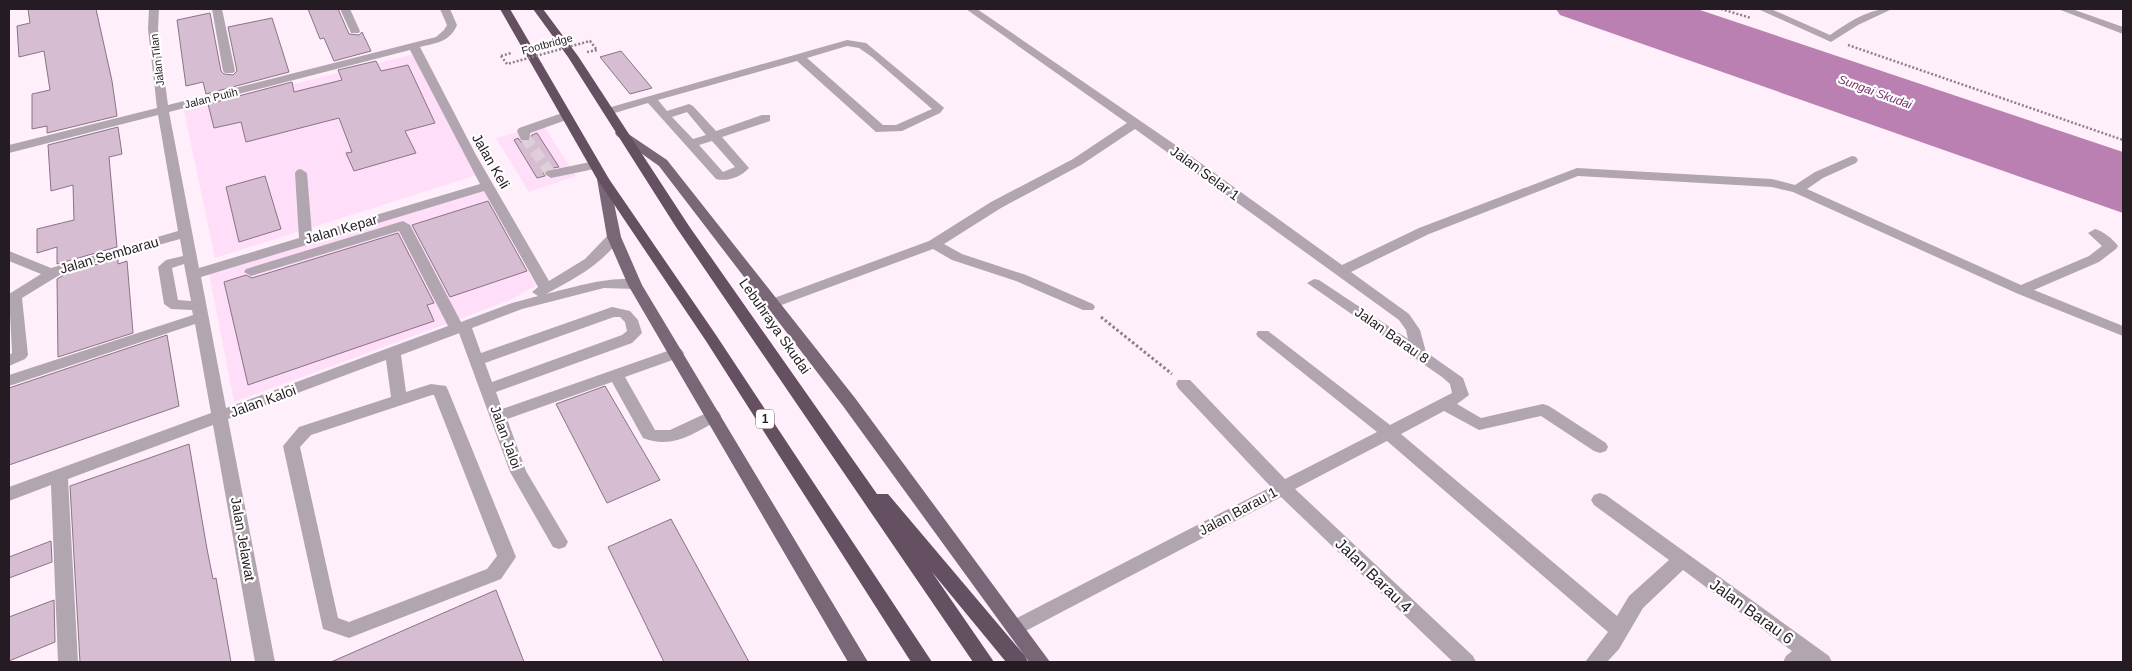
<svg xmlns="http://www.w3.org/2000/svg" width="2132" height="671" font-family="Helvetica,sans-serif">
  <rect width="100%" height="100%" fill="#ffeffb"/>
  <g fill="#fedef8">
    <path d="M415 54 477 175 215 258 184 111Z"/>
    <path d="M543 125 576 176 529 192 496 138Z"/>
    <path d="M484 191 536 286 508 301 234 402 209 273Z"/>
  </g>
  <path fill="#ba80b1" d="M1570 9H1670L1858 71 2123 163V203Z"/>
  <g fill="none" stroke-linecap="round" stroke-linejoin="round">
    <g fill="#ba80b1" fill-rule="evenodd">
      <path d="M1556 9H1596L2123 191V213L1560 15Z"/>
      <path d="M1656 9H1697L2123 152V173L1660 15Z"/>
    </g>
  </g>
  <g fill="#d6bdd1" stroke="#8a7386">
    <path d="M28 9H96L112 81 117 116 47 133V126L32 129V94L50 90 44 51 19 57 17 26 30 23Z"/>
    <path d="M308 9H338L349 34 359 35 362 32 371 51 334 61 324 38 320 39Z"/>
    <path d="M210 13 221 71 224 74 233 75 237 71 228 27 272 18 289 72 206 94 203 82 186 86 177 20Z"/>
    <path d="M621 51 652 88 630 94 600 57Z"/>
    <path d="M376 61 381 71 408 65 435 123 405 131 416 153 354 171 346 153 352 152 339 118 246 142 241 122 214 128 208 104 292 82 294 92 342 80 338 70Z"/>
    <path d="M118 127 122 154 109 157 117 247 57 264V247L37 253V229L74 220 73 185 51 191 48 145Z"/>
    <path d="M537 133 559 167 547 169 543 173 545 176 537 178 514 140 518 138 521 142H529L532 135Z"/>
    <path d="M265 176 281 229 239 242 226 187Z"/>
    <path d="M488 201 527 271 450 297 412 225Z"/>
    <path d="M398 233 434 303 427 305 434 321 248 385 224 282 246 275 252 278Z"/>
    <path d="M118 258V264L127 261 133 333 58 357 57 279 67 273Z"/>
    <path d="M167 335 179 406 9 465V388Z"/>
    <path d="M605 386 660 480 607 503 556 404Z"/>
    <path d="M189 444 207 549 213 579 216 578 231 662H80L70 486Z"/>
    <path d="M671 519 749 662H664L608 547Z"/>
    <path d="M51 541 52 562 9 578V557Z"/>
    <path d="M496 590 524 662H331Z"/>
    <path d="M54 600 55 642 9 661V617Z"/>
  </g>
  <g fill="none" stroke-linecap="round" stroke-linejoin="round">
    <path stroke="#decfdb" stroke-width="11" stroke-dasharray="11 5.5" stroke-linecap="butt" d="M525 137 551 174"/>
    <g stroke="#8d808a" stroke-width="2.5" stroke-dasharray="2 2" stroke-linecap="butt">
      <path d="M1721 9 1751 18"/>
      <path d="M1848 45 2123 140"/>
      <path d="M587 52 597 50"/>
      <path d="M501 56 511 53"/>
    </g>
    <path stroke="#8d808a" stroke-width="3" stroke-dasharray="2.5 2.5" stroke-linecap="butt" d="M1101 317 1172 374"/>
    <g fill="#b1a6af" fill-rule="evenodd">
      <path d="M149 9H159L158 29 168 105 436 37 444 30 447 25 440 9H450L457 25C450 42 436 43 420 47L476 155 549 281 585 259 609 234 614 233 621 237C602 265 575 278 546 294 564 290 630 269 642 285L635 289 604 288 522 309 472 328 481 353 612 307 630 311 638 320 642 333 632 343 496 392 502 409 676 348 681 349 684 353 681 357 625 377 655 430H670L713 410 719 412 721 416 719 420C694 433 672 450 643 438L612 382 507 419 526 471 568 542 565 547 559 549 553 547 510 472 459 333 457 334 401 355 406 392 431 384 446 386 448 390 516 557 501 579 349 638 323 629 283 446 299 427 391 397 386 360 228 419 275 662H255L213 425 68 479 78 662H58L51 485 9 501V487L211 413 195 324 9 386V375L193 315 192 310 171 309 164 304 158 267 166 260 183 256 180 239 66 271 22 298 28 355 25 359 9 366V355L12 353 9 294 41 274 9 261V251L51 268 178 231 158 115 9 153V145L157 108 148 29ZM410 50 480 184 312 234 307 173 301 169 297 170 295 173 299 238 199 268 169 112ZM484 191 538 287 532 292 538 296 512 303 461 322 410 225 403 221 246 269 244 272 251 276 399 231 448 326 226 408 201 277ZM184 264 191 301 178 300 172 268ZM614 317H620L625 322 627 331 622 335 492 382 485 363ZM432 395H434L497 556 487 569 349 622 338 618 300 447 311 435Z"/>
      <path d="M212 9H222L235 71 233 73H225L223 71Z"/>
      <path d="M340 9H350L360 31 359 33H351Z"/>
      <path d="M966 9H977L1177 146 1342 265 1419 228 1577 168 1772 179 1795 185 1815 172 1852 156 1856 157 1858 160 1856 163 1823 178 1807 189 2021 285 2089 256 2102 246 2088 233 2095 229C2103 231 2113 239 2118 246L2116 249 2099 262 2034 290 2123 326V336L2016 293 1793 192 1772 187 1578 176 1429 234 1351 272 1409 314 1420 330 1426 352 1463 378 1469 395 1457 404 1481 418 1543 404 1549 406 1606 443 1608 447 1606 451 1600 453 1594 451 1541 416 1479 430 1444 411 1401 434 1617 616 1629 596 1669 560 1594 505 1591 500 1594 495 1600 493 1606 495 1829 656 1832 662H1783L1786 656 1792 651 1683 570 1643 608 1619 649 1607 662H1585L1608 632 1387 441 1295 489 1473 656 1476 662H1453L1281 497 1016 636 1009 634 1006 628 1009 622 1271 487 1178 388 1176 384 1178 380H1190L1285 479 1377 432 1258 337 1256 334 1258 331H1268L1390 425 1452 393 1450 384 1442 377 1307 283 1314 279 1319 280 1408 339 1406 330 1399 320 1135 129 1081 165 1001 208 944 244 962 254 1026 275 1093 304 1095 307 1093 310H1083L1016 281 952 260 933 249 776 307H766L764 304 766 301 929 241 991 202 1073 159 1127 123Z"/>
      <path d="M1758 9H1771L1830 35C1849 22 1869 8 1892 9L1858 25 1831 42Z"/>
      <path d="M2058 9H2072L2123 27V34Z"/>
      <path d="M847 40 866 43 942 106 944 108 940 113 902 131 876 132 797 61 658 100 667 111 689 104 693 106 716 131 762 115H770V121L722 137 749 168C741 177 727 182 716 179L648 103 608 115 602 111 604 109ZM847 46 859 48 872 57 932 109 896 125H883L807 58ZM687 112 706 135 693 139 672 117ZM712 141 735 167 723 172 699 145Z"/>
      <path d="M565 112 569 113V119L530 133 529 140H521L517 131 519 128Z"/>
      <path d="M595 161 601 165 599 168 551 178 545 174 547 171Z"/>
    </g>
    <g fill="#796676" fill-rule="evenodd">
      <path d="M621 129 667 160 855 398 1050 662H1029L843 406 659 166 617 136 615 133 617 130Z"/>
      <path d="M603 175 609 179 621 237 642 285 868 662H848L628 285 607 237 597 179Z"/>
    </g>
    <g fill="#655061" fill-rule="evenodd">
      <path d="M500 9H510L609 179 716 335 932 662H911L706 341 597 179Z"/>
      <path d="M533 9H543L578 56 689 226 877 494H888L1025 656 1028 662H1006L932 572 994 662H973L676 227 568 57Z"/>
    </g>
    <path stroke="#8d808a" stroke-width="2.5" stroke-dasharray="2 2" stroke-linecap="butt" d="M501 56 507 64 590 41 597 50"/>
  </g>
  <g text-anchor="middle" stroke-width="4.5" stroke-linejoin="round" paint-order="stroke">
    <g font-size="11" fill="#251c23" stroke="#fff">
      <text transform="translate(547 44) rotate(-15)" y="4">Footbridge</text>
      <text transform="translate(157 60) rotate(-97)" y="4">Jalan Tilan</text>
      <text transform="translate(211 98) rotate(-14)" y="4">Jalan Putih</text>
    </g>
    <g font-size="12" font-style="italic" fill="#7a3371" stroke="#fff">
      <text transform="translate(1875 92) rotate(20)" y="4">Sungai Skudai</text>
    </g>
    <rect fill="#fff" stroke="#666065" stroke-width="1" x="756" y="409.5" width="18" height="19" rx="4"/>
    <g font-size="12" font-weight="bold" fill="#251c23">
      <text x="765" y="423">1</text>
    </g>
    <g font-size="14" fill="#251c23" stroke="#fff">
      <text transform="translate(491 161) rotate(60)" y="5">Jalan Keli</text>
      <text transform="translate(1205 173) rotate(36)" y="5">Jalan Selar 1</text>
      <text transform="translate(341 229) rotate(-16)" y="5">Jalan Kepar</text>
      <text transform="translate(109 255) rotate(-16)" y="5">Jalan Sembarau</text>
      <text transform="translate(775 326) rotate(55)" y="5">Lebuhraya Skudai</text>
      <text transform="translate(1392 335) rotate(35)" y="5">Jalan Barau 8</text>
      <text transform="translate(263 401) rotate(-20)" y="5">Jalan Kaloi</text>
      <text transform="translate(506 437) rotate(70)" y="5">Jalan Jaloi</text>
      <text transform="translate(1238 511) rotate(-28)" y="5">Jalan Barau 1</text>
      <text transform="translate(243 539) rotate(80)" y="5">Jalan Jelawat</text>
    </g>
    <g font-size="16" fill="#251c23" stroke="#fff">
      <text transform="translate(1374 575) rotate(44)" y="6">Jalan Barau 4</text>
      <text transform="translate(1752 611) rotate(36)" y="6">Jalan Barau 6</text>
    </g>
  </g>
  <rect width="2132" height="671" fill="none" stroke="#251c23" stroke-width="20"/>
</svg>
